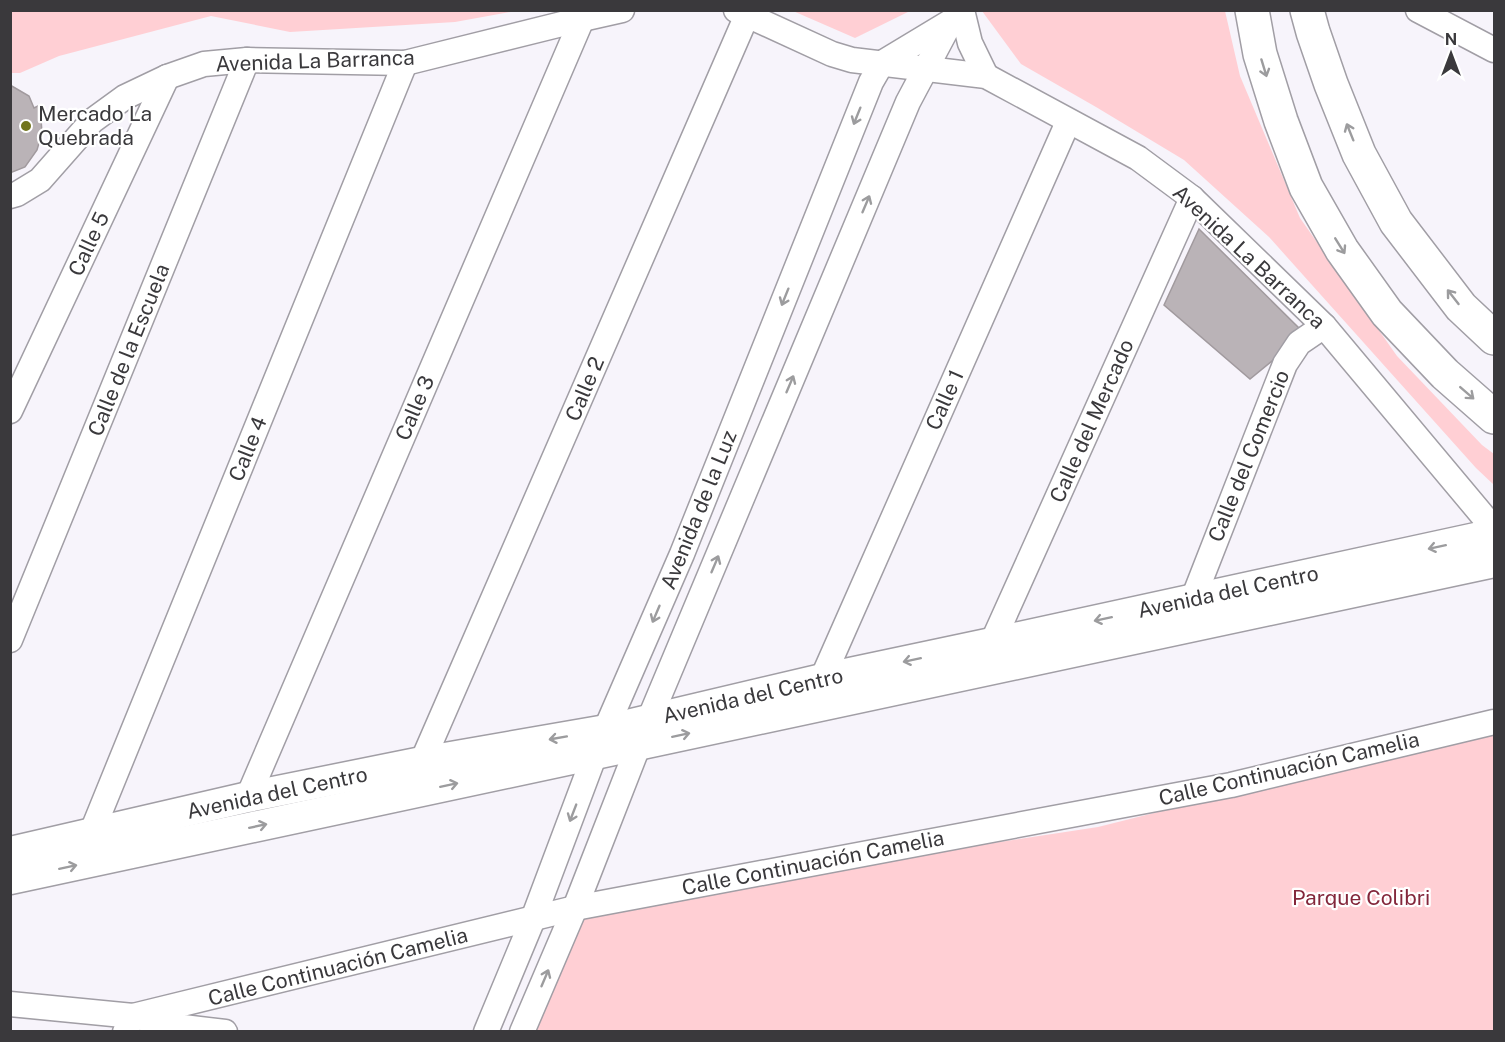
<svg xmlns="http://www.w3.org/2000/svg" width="1505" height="1042" font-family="'Public Sans',sans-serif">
  <rect width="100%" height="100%" fill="#f7f4fb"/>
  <g fill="#ffcfd4">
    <path d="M10 11 11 10 516 11 455 22 290 32 211 16 59 56 20 73H11Z"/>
    <path d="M793 11 910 10V11L855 38Z"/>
    <path d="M982 11H1225L1240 76 1300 218 1397 356 1482 445 1494 454V485L1476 468 1269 237 1184 160 1096 107 1021 64Z"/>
    <path d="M1494 728V1031L528 1032 591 904 1098 827Z"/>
  </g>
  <g fill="#bab3b7" stroke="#a19a9e" stroke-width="1.5">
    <path d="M10 85 29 96 34 108 40 105 46 116 41 119 42 133 37 150 25 167 10 173Z"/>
    <path d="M1199 229 1305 334 1250 379 1164 305Z"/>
  </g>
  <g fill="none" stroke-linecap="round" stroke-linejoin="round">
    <g stroke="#a19ea5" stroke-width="27">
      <g id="minor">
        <path d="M736 10 832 54 852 60 986 76 1138 158 1192 198 1324 326 1494 529"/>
        <path d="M962 10 970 43 986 76"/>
        <path d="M1418 10 1494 50"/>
        <path d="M10 196 17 194 40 180 92 121 125 97 167 77 204 64 247 60 405 63 582 19 622 10"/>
        <path d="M10 411 167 77"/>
        <path d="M1193 599 1285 364 1299 343 1324 326"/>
        <path d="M10 640 247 60"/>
        <path d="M992 643 1192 198"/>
        <path d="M822 679 1068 122"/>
        <path d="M422 762 747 15"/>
        <path d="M248 797 582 19"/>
        <path d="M91 834 405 63"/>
        <path d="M10 1004 133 1016 183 1027 225 1032"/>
        <path d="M125 1032 133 1016 575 908 1231 785 1494 722"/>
        <path d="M486 1032 533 919 595 754 682 554 871 82 882 63 950 22"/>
        <path d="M522 1032 575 908 639 744 908 102 950 23"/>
      </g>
    </g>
    <g stroke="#a19ea5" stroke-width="33">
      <g id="tertiary">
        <path d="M10 852 248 797 422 762 606 730 822 679 992 643 1494 534"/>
        <path d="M10 879 1494 562"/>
      </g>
    </g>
    <g stroke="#a19ea5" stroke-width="36">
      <g id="secondary">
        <path d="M1252 10 1260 54 1281 121 1306 187 1342 250 1387 313 1445 374 1494 417"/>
        <path d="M1307 10 1313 32 1331 84 1359 154 1396 222 1461 307 1494 338"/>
      </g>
    </g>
    <use href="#minor" stroke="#fff" stroke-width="24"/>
    <use href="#tertiary" stroke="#fff" stroke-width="30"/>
    <use href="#secondary" stroke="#fff" stroke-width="33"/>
  </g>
  <defs><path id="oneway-shaft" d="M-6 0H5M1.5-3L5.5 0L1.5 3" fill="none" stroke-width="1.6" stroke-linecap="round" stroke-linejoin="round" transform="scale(1.5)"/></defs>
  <g stroke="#9c9c9e">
    <use href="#oneway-shaft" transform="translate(1264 68) rotate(73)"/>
    <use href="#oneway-shaft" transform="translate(857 116) rotate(112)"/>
    <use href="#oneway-shaft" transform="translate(1350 132) rotate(-112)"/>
    <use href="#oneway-shaft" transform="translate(866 204) rotate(-67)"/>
    <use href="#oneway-shaft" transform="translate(1340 246) rotate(58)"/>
    <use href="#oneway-shaft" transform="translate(785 297) rotate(112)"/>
    <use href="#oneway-shaft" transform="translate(1453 297) rotate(-128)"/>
    <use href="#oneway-shaft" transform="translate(790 384) rotate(-67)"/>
    <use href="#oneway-shaft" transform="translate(1467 393) rotate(41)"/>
    <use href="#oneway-shaft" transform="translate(1437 547) rotate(168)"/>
    <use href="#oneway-shaft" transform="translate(715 564) rotate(-67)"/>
    <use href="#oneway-shaft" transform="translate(656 614) rotate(113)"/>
    <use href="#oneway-shaft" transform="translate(1103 619) rotate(168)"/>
    <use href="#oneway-shaft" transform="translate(912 660) rotate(168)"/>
    <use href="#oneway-shaft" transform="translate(681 735) rotate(-12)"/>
    <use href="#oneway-shaft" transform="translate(558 738) rotate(170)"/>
    <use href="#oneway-shaft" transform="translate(449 785) rotate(-12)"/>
    <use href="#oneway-shaft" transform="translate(573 813) rotate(111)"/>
    <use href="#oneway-shaft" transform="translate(258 826) rotate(-12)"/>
    <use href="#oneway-shaft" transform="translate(68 867) rotate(-12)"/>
    <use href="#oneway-shaft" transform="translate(545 978) rotate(-67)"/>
  </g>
  <circle fill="#71741b" stroke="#fff" stroke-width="2" cx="26" cy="126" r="6"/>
  <g text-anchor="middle" stroke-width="4.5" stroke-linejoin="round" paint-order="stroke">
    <g font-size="21" fill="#3a393c" stroke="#fff">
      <text transform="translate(315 61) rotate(-2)" y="7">Avenida La Barranca</text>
      <text transform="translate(89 244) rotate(-65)" y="7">Calle 5</text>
      <text transform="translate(1249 257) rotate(43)" y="7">Avenida La Barranca</text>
      <text transform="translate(129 350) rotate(-68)" y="7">Calle de la Escuela</text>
      <text transform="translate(585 389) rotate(-67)" y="7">Calle 2</text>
      <text transform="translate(945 400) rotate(-66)" y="7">Calle 1</text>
      <text transform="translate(415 408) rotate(-67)" y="7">Calle 3</text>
      <text transform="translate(1092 421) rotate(-66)" y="7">Calle del Mercado</text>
      <text transform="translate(248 449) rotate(-68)" y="7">Calle 4</text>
      <text transform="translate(1249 456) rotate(-68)" y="7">Calle del Comercio</text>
      <text transform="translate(699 510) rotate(-68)" y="7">Avenida de la Luz</text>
      <text transform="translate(1228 592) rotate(-12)" y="7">Avenida del Centro</text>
      <text transform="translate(753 696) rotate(-13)" y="7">Avenida del Centro</text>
      <text transform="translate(1289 769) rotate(-13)" y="7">Calle Continuación Camelia</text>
      <text transform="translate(277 793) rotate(-12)" y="7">Avenida del Centro</text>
      <text transform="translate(813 863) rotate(-11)" y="7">Calle Continuación Camelia</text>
      <text transform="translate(338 967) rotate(-14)" y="7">Calle Continuación Camelia</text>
    </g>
    <g font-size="21" fill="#3a393c" stroke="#fff" text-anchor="start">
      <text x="38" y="121">Mercado La<tspan x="38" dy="24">Quebrada</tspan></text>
    </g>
    <g font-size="21" fill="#83273b" stroke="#fff">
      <text x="1361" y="905">Parque Colibri</text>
    </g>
  </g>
  <rect width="1505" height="1042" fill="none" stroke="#3a393c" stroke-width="24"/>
  <g transform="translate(1451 54)" stroke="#ffffff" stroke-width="4.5" paint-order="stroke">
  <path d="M0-4.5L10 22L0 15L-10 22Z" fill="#3a393c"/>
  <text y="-9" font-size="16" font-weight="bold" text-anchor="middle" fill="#3a393c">N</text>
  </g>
</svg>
